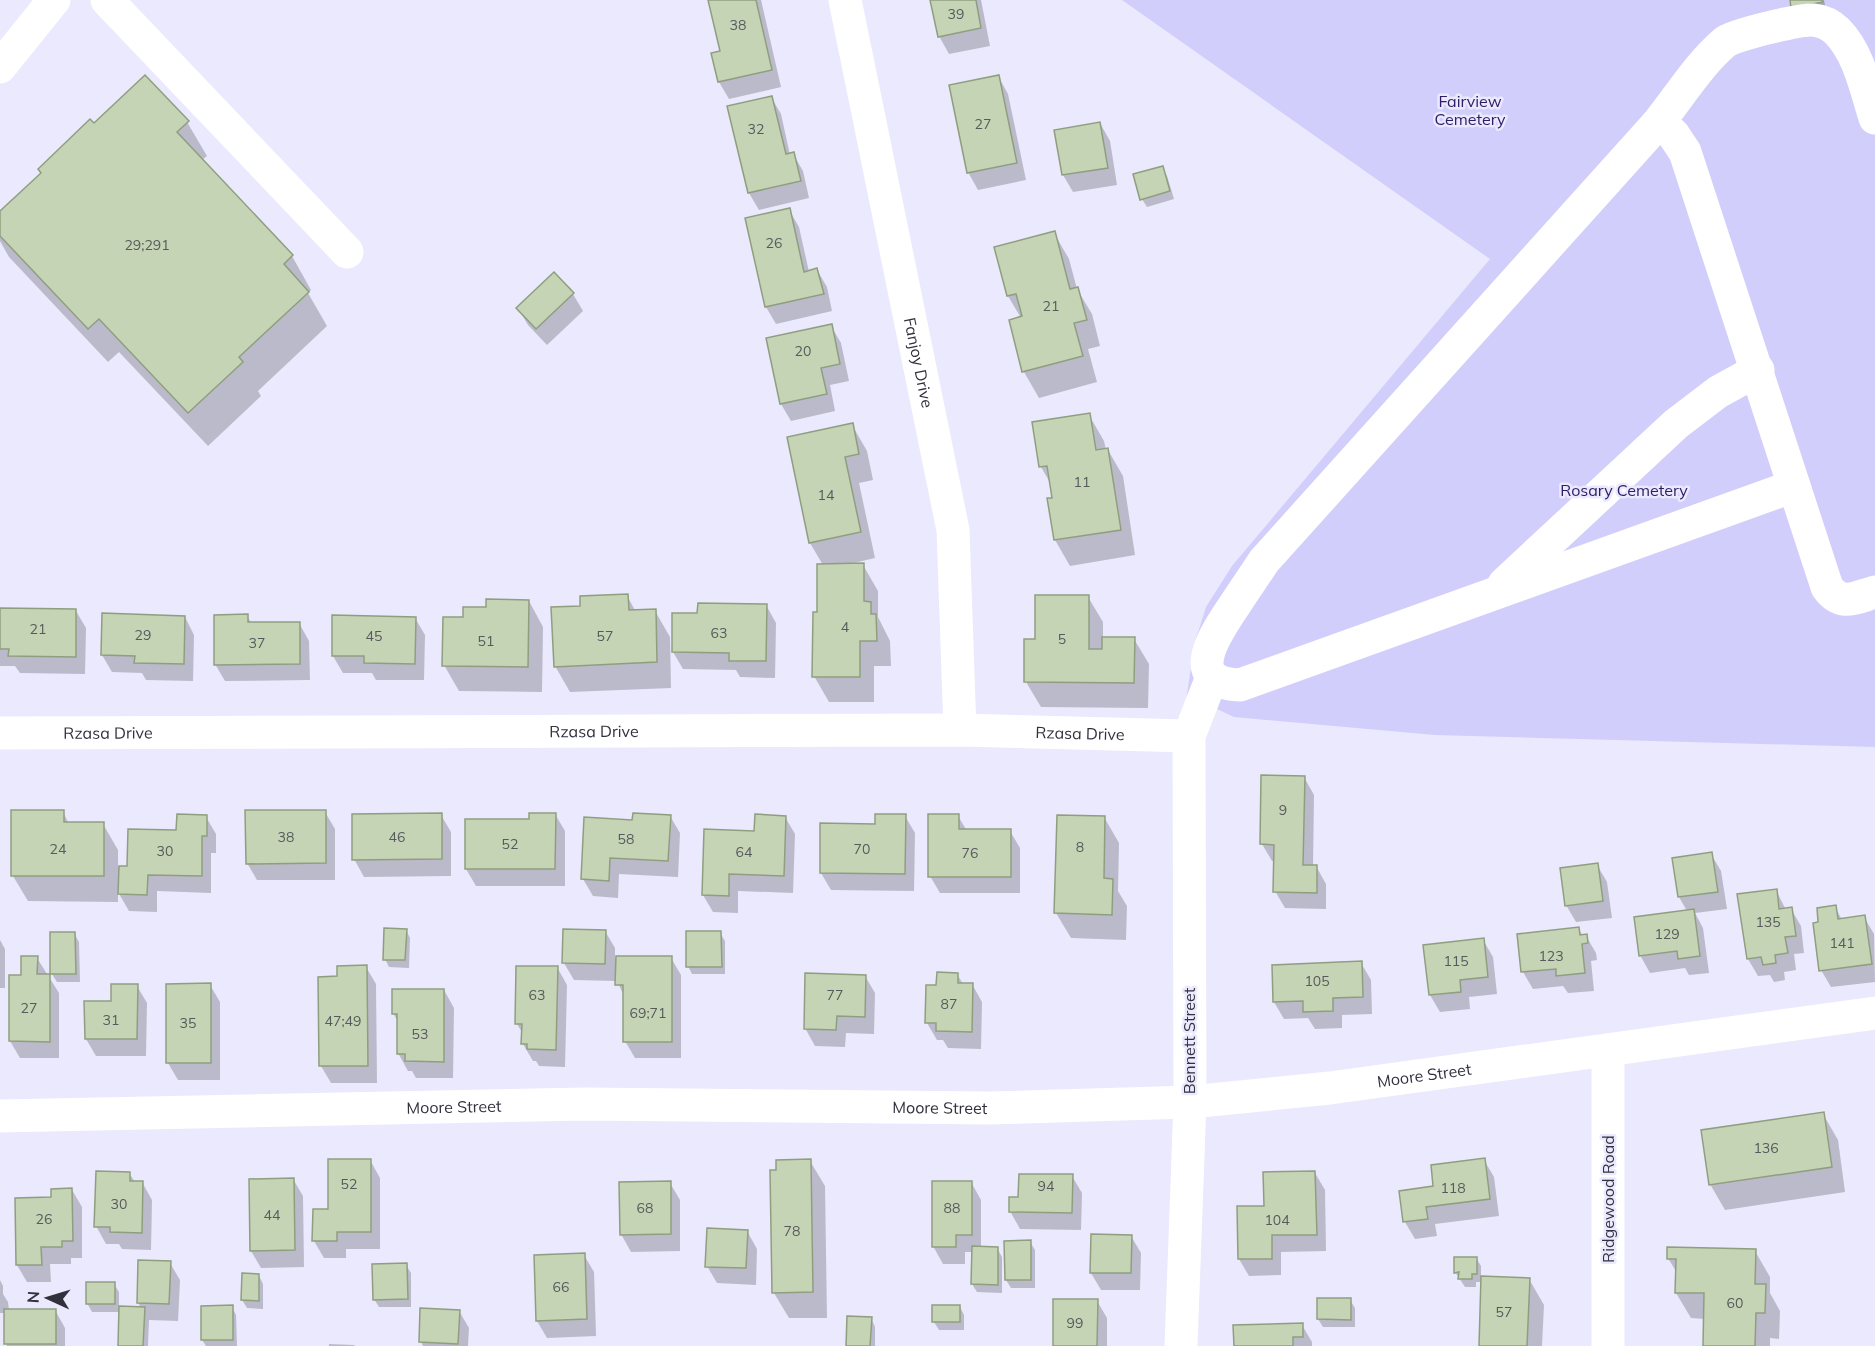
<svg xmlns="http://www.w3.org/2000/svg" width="1875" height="1346" font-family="Mulish,sans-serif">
  <rect width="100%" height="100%" fill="#eae9fd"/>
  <path fill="#d1cefc" d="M1122 0H1875V747L1435 735 1234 717 1187 695 1194 645 1206 607 1232 566 1490 259Z"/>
  <g fill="#0003">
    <path d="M710 0H761L781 87 729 99 719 82 722 52Z"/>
    <path d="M932 0H981L990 46 949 54 939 36Z"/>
    <path d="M1791 0H1824L1826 10Z"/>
    <path d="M998 76 1008 94 1026 180 978 190 968 172Z"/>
    <path d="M771 97 781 114 790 155 793 154 803 171 809 198 759 210 749 193 729 107Z"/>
    <path d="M187 122 207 156 202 160 292 256 311 290 308 293 327 326 258 391 261 396 208 446 119 352 108 362 9 257 0 241V213L94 125Z"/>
    <path d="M1100 123 1110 141 1117 185 1073 192 1063 175Z"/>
    <path d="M1162 168 1167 176 1174 199 1147 207 1142 199Z"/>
    <path d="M789 210 799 227 809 272 817 270 827 287 832 311 776 324 766 307Z"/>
    <path d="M1054 233 1069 259 1077 289 1092 314 1100 346 1088 349 1097 382 1039 398 1024 372 1010 321 1021 318 1008 296Z"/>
    <path d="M573 294 583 311 547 345 528 325 518 308Z"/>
    <path d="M831 326 841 343 849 381 830 385 835 411 791 421 781 404 768 339Z"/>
    <path d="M1089 415 1104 441 1106 450H1108L1123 476 1135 555 1070 566 1055 540 1049 500 1054 499 1052 486 1041 467Z"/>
    <path d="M852 425 867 451 873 480 859 483 875 558 849 564 863 565 878 591V617L890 641 891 666H874V702H829L814 676 823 565 810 543 789 438Z"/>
    <path d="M627 596 636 612 655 611 670 637 671 688 570 692 555 666 582 607Z"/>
    <path d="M1088 597 1103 622V638L1134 639 1149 664 1148 708 1041 707 1026 682 1037 640Z"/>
    <path d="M529 601 543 627 542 692 459 691 444 665 465 618Z"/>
    <path d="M766 605 776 623 775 678 740 677 736 670 683 669 673 652 699 615Z"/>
    <path d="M0 610 76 611 86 628 85 674 20 673 15 666H0Z"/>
    <path d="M247 616 252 624 299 623 309 641 310 680 225 681 215 664Z"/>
    <path d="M185 617 194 635 193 681 146 680 142 673 112 672 102 655Z"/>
    <path d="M415 618 425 635 424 680H376L372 673H343L333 656Z"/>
    <path d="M1304 777 1314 795 1313 866H1316L1326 884V909L1285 908 1275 891V861H1272L1262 844Z"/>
    <path d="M63 812 69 824H103L118 850V867H128L178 831 206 817 216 834V853H211V893L157 891V912L129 911 118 892V902L28 901 13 876Z"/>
    <path d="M325 812 335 829V880H257L247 863Z"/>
    <path d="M555 814 565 831V886H476L466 869 531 821Z"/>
    <path d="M441 815 451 832V876L364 877 354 859Z"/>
    <path d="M670 816 680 833 678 877 619 874 618 898 593 896 583 879 634 822Z"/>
    <path d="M905 816 915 833 914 891 831 890 821 873 877 826Z"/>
    <path d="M958 816 967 831H1010L1020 848V893H940L930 876Z"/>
    <path d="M785 817 795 834 793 893 738 891V913L713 912 703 895 706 830 755 832Z"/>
    <path d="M1104 817 1119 843 1118 891 1127 906 1126 940 1071 938 1056 913Z"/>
    <path d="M1711 854 1721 871 1727 909 1695 913 1703 928 1709 973 1689 975 1685 968 1650 973 1640 955 1687 911 1679 897Z"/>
    <path d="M1597 865 1607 882 1612 918 1576 922 1566 905Z"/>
    <path d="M1776 890 1786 910 1791 909 1801 926 1804 953 1794 954 1796 970 1784 972 1785 980 1774 982 1770 975 1758 976 1748 959Z"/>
    <path d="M1835 907 1842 920 1864 917 1874 934 1875 982 1831 987 1821 970 1820 923Z"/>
    <path d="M1578 928 1583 936H1586L1596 953 1597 960 1591 961 1594 991 1568 993 1563 986 1533 989 1523 972 1518 935Z"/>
    <path d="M406 930 410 938 409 968 389 967 385 959Z"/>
    <path d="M605 931 615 948V958H671L681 975V1058H635L625 1041V998L617 981 574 980 564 963Z"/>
    <path d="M74 933 79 942 80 982H57L52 974Z"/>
    <path d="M720 933 725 941V974H692L688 966Z"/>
    <path d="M0 940 5 949V988H0Z"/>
    <path d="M1483 940 1493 957 1497 994 1469 997 1470 1009 1440 1012 1430 995Z"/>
    <path d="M37 958 59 993V1058H20L10 1041 22 977Z"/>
    <path d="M1361 963 1371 980 1372 1014 1342 1015V1028L1315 1029 1308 1018 1284 1019 1274 1002Z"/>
    <path d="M366 967 376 984 377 1083H331L321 1066 338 978Z"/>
    <path d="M557 967 567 985 565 1067 539 1066 536 1061H533L523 1044V1034L517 1024Z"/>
    <path d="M957 974 963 984H972L982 1002 981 1049 948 1048 943 1040H937L927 1023 928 987 938 986Z"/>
    <path d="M865 976 875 993 874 1034 846 1033 845 1047 815 1046 805 1028Z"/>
    <path d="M167 985H210L220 1002V1080H178L168 1063Z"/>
    <path d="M137 986 147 1003 146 1056H96L86 1039 113 1002Z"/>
    <path d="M444 990 454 1008 453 1078H416L412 1071H408L398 1053 399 1023 393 1013Z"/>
    <path d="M1823 1114 1838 1140 1845 1192 1725 1210 1710 1184Z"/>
    <path d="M370 1160 380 1178V1249H346V1258H324L314 1241Z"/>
    <path d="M1484 1160 1494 1177 1499 1216 1435 1224 1437 1236 1415 1239 1405 1222 1435 1187Z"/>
    <path d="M810 1161 825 1186 827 1318H789L774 1293Z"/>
    <path d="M129 1173 135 1182H142L152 1200 151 1250 122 1249 119 1244H106L96 1226Z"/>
    <path d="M1315 1173 1325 1190 1326 1251 1281 1252V1275L1249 1276 1239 1259 1265 1207Z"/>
    <path d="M1072 1176 1082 1193 1081 1230 1020 1229 1010 1211 1020 1199Z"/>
    <path d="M293 1179 303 1196 304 1267 261 1268 251 1251Z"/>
    <path d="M971 1182 981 1200V1248H997L1002 1257V1293L977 1292 972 1284 973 1252H965V1264H943L933 1246Z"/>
    <path d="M670 1183 680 1200V1251L631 1252 621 1234Z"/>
    <path d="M72 1190 82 1207V1258H71V1264H50L51 1282H27L17 1265 53 1199Z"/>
    <path d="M747 1231 757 1249 756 1285 717 1283 707 1266Z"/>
    <path d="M1131 1236 1141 1253 1140 1290H1101L1091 1273Z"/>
    <path d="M1030 1242 1035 1250V1288H1011L1006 1280Z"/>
    <path d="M1755 1251 1770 1277V1293L1780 1311 1779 1339 1770 1338V1346H1704L1705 1319 1691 1318 1676 1293 1677 1273 1668 1258Z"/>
    <path d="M584 1255 594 1272 596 1336 547 1338 537 1321Z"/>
    <path d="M1476 1258 1481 1266V1278L1529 1279 1544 1305 1542 1346H1480L1482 1282H1476V1287H1465L1455 1272Z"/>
    <path d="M170 1263 180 1280 178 1321 149 1320 148 1346H120L121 1312H92L87 1303 114 1284 119 1292V1308L142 1309 138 1303Z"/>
    <path d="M406 1265 411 1273V1307H379L374 1299Z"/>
    <path d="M243 1275 259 1276 263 1284V1309L247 1308 242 1300Z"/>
    <path d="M0 1280 3 1286V1294L8 1302 9 1310H55L65 1328V1346H7L5 1313H0Z"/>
    <path d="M1350 1300 1355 1308V1327H1323L1318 1319Z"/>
    <path d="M1097 1301 1107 1318V1346H1054Z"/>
    <path d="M232 1307 236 1315 237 1346H206L202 1340Z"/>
    <path d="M960 1307 964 1315V1330H939L934 1322Z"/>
    <path d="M459 1311 469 1328 468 1346H423L421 1342Z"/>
    <path d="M871 1318 875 1327V1346H847Z"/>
    <path d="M1302 1325 1312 1342V1346H1235Z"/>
    <path d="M329 1344 354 1345 355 1346H329Z"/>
  </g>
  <g fill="#c5d4b4" stroke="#909e80" stroke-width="1.5">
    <path d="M708 0H756L772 70 718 82 711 53 720 51Z"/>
    <path d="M930 0H976L981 28 938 37Z"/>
    <path d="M1790 0H1822L1823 2 1791 8Z"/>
    <path d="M145 75 189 121 177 132 293 255 284 264 309 292 239 357 243 362 188 413 99 319 88 329 0 236V211L41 173 38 169 90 119 94 123Z"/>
    <path d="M999 75 1017 163 967 173 949 85Z"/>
    <path d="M772 96 786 154 794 152 801 181 748 193 727 106Z"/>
    <path d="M1100 122 1108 168 1062 175 1054 130Z"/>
    <path d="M1163 166 1170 191 1140 200 1133 174Z"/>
    <path d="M790 208 804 272 817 268 824 294 765 307 745 218Z"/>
    <path d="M1055 231 1070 289 1078 287 1087 320 1074 323 1083 356 1022 372 1009 320 1022 316 1016 294 1007 296 994 247Z"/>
    <path d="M554 272 574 293 536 329 516 308Z"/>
    <path d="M832 324 840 364 821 368 827 394 780 404 766 338Z"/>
    <path d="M1090 413 1096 450 1108 448 1121 530 1054 540 1047 498H1052L1047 466 1039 467 1032 422Z"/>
    <path d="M853 423 859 454 845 457 861 532 809 543 787 437Z"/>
    <path d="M864 563V601L871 602V614H876L877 641H860V677H812L813 612H817V564Z"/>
    <path d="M628 594 629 610 656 609 657 662 554 667 551 607 580 606V596Z"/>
    <path d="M1035 595H1089V649H1102V637H1135L1134 683 1024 682V639H1035Z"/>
    <path d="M486 599 529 600 528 667 442 666 443 617H463V607H486Z"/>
    <path d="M698 603 767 604 766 661H729V653L672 652V613H697Z"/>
    <path d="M0 608 76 609V657L8 656 9 649H0Z"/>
    <path d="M102 613 185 616 184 664 134 663 135 656 101 655Z"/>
    <path d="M248 614V622H300V664L214 665V615Z"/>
    <path d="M332 615 416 617 415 664 364 663V656H332Z"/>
    <path d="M1261 775 1305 776 1303 865H1317V893L1273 892 1274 845 1260 844Z"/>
    <path d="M11 810H64V822H104V876H11Z"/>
    <path d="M245 810H326V863L246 864Z"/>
    <path d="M442 813V859L352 860V814Z"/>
    <path d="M529 813H556L555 869H465V819H529Z"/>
    <path d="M633 813 671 815 668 861 610 858 609 881 581 879 584 817 632 820Z"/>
    <path d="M177 814 207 815V836H202V876L148 875 147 895 118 894 119 866H127L128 829 176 830Z"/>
    <path d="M755 814 786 816 784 876 729 874V896L702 895 704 829 754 831Z"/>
    <path d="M875 814H906L905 874 820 873V823L875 824Z"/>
    <path d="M928 814H959V829H1011V877H928Z"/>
    <path d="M1057 815 1105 816 1104 878 1113 879 1112 915 1054 913Z"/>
    <path d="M1712 852 1718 892 1678 897 1672 858Z"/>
    <path d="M1598 863 1603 901 1565 906 1560 868Z"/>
    <path d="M1777 889 1779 909 1792 907 1796 936 1785 937 1788 953 1775 955 1776 963 1763 965 1761 957 1747 959 1737 894Z"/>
    <path d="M1836 905 1838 919 1865 915 1872 964 1819 971 1813 923 1818 922 1817 908Z"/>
    <path d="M1694 909 1700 956 1678 959 1677 951 1639 956 1634 917Z"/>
    <path d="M1579 927 1580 935 1587 934 1588 943 1582 944 1585 973 1556 976V969L1521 972 1517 934Z"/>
    <path d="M384 928 407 929 405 960H383Z"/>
    <path d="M563 929 606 930 605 964 562 963Z"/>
    <path d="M686 931H721L722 967H686Z"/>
    <path d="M50 932H75L76 974H50Z"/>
    <path d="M1484 938 1488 977 1460 980 1461 992 1429 995 1423 945Z"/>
    <path d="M21 956H38L37 974H50V1042L9 1041V975H21Z"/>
    <path d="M616 956H672V1042H623V985H615Z"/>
    <path d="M1362 961 1363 997 1333 998V1011L1303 1012V1001L1273 1002 1272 965Z"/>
    <path d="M367 965 368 1066H319L318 977 337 976V966Z"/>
    <path d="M516 966H558L556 1050 527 1049V1044H521L522 1024H515Z"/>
    <path d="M937 972 958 973V983H973L972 1032 936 1031V1023H925L926 985H936Z"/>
    <path d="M805 973 866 975 865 1017 837 1016 836 1030 804 1029Z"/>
    <path d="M211 983V1063H166V984Z"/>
    <path d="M111 984H138L137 1039H85L84 1001H111Z"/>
    <path d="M392 989H444V1062L405 1061V1054H397V1014H392Z"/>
    <path d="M1824 1112 1832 1167 1709 1185 1701 1130Z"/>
    <path d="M1485 1158 1490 1199 1426 1207 1428 1219 1403 1222 1399 1191 1433 1186 1431 1165Z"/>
    <path d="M328 1159H371V1232H337V1241H312L313 1209H328Z"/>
    <path d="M811 1159 813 1292 772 1293 770 1170H776V1160Z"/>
    <path d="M96 1171 130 1172V1181H143L142 1233 110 1232V1227H94Z"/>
    <path d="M1315 1171 1317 1235H1272V1259H1238L1237 1206H1264L1263 1172Z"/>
    <path d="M1019 1174H1073L1072 1213 1009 1212V1197H1018Z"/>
    <path d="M294 1178 295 1250 250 1251 249 1179Z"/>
    <path d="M671 1181V1234L620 1235 619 1182Z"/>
    <path d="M932 1181H972V1235H956V1247H932Z"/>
    <path d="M72 1188 73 1241H62V1247H41L42 1265H16L15 1198 51 1197V1189Z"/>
    <path d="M707 1228 748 1230 746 1268 705 1267Z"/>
    <path d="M1091 1234 1132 1235 1131 1273H1090Z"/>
    <path d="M1031 1240V1280H1005L1004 1241Z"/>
    <path d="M972 1246 998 1247V1285L971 1284Z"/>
    <path d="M1667 1247 1756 1249 1755 1284H1766L1765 1313H1756L1755 1346H1703L1704 1293H1675L1676 1259H1667Z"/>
    <path d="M585 1253 587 1319 536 1321 534 1255Z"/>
    <path d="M1454 1257H1477V1274H1472V1279H1458L1459 1272 1454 1273Z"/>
    <path d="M138 1260 171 1261 169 1304 137 1303Z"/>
    <path d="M407 1263 408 1299 373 1300 372 1264Z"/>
    <path d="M242 1273 259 1274V1301L241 1300Z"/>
    <path d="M1481 1276 1530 1278 1527 1346H1479Z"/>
    <rect x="86" y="1282" width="29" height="22"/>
    <path d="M1317 1298H1351V1320L1317 1319Z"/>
    <path d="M1053 1299H1098L1097 1346H1053Z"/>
    <path d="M233 1305V1340H201V1306Z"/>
    <rect x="932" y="1305" width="28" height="17"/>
    <path d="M119 1306 145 1307 143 1346H118Z"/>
    <path d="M420 1308 460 1310 458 1344 419 1342Z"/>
    <rect x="4" y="1309" width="52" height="35"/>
    <path d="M847 1316 872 1317 870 1346H846Z"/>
    <path d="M1303 1323V1337H1293V1346H1234L1233 1325Z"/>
  </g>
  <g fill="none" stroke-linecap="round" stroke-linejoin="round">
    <g stroke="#fff" stroke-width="33">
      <path d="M107 0 347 252"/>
      <path id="s1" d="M845 0 953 530 960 730"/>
      <path d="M1658 123 1673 134 1685 152 1827 587C1841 607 1855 598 1875 592"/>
      <path d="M1794 486 1240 685C1179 683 1218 630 1236 603 1245 589 1255 575 1264 561L1658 123C1679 97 1699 64 1725 42 1733 35 1801 19 1813 20 1822 21 1830 24 1837 31 1859 53 1866 90 1875 118"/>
      <path d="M1504 584 1676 424 1718 392 1758 370"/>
      <path id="s2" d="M0 733 960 730 1189 736"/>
      <path id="s3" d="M0 1116 585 1104 989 1108 1190 1102 1330 1088 1875 1013"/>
      <path d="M1181 1346 1190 1102 1189 736 1212 677"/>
      <path d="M1608 1346V1051"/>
    </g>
    <path stroke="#fff" stroke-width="33" d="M0 67 54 0"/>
  </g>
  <g text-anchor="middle" stroke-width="5" stroke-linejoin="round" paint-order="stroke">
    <g font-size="14" fill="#565a5c">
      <text x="956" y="19">39</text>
      <text x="738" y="30">38</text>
      <text x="983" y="129">27</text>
      <text x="756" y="134">32</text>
      <text x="774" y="248">26</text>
      <text x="147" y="250">29;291</text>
      <text x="1051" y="311">21</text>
      <text x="803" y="356">20</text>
      <text x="1082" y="487">11</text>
      <text x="826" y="500">14</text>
      <text x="845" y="632">4</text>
      <text x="38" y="634">21</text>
      <text x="719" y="638">63</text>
      <text x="143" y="640">29</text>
      <text x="374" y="641">45</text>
      <text x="605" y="641">57</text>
      <text x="1062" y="644">5</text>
      <text x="486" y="646">51</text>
      <text x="257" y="648">37</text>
      <text x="1283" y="815">9</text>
      <text x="286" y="842">38</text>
      <text x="397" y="842">46</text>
      <text x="626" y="844">58</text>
      <text x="510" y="849">52</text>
      <text x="1080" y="852">8</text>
      <text x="58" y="854">24</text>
      <text x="862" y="854">70</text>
      <text x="165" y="856">30</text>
      <text x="744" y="857">64</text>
      <text x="970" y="858">76</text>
      <text x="1768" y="927">135</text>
      <text x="1667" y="939">129</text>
      <text x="1842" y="948">141</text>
      <text x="1551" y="961">123</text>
      <text x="1456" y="966">115</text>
      <text x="1317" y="986">105</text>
      <text x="537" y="1000">63</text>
      <text x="835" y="1000">77</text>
      <text x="949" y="1009">87</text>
      <text x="29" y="1013">27</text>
      <text x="648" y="1018">69;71</text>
      <text x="111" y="1025">31</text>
      <text x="343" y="1026">47;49</text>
      <text x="188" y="1028">35</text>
      <text x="420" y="1039">53</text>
      <text x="1766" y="1153">136</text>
      <text x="349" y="1189">52</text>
      <text x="1046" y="1191">94</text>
      <text x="1453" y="1193">118</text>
      <text x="119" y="1209">30</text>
      <text x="645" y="1213">68</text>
      <text x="952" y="1213">88</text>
      <text x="272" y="1220">44</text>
      <text x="44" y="1224">26</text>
      <text x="1277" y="1225">104</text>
      <text x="792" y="1236">78</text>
      <text x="561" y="1292">66</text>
      <text x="1735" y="1308">60</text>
      <text x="1504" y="1317">57</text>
      <text x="1075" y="1328">99</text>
    </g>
    <g font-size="16" fill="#2e1d66" stroke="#eae9fd">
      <text x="1470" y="107">Fairview<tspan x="1470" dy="18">Cemetery</tspan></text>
      <text x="1624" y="496">Rosary Cemetery</text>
    </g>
    <g font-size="16" fill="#31313e" stroke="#eae9fd">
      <text dy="6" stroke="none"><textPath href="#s1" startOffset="370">Fanjoy Drive</textPath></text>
      <text dy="6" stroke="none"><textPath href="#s2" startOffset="594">Rzasa Drive</textPath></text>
      <text dy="6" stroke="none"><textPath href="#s2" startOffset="108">Rzasa Drive</textPath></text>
      <text dy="6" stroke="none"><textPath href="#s2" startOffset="1080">Rzasa Drive</textPath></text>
      <text transform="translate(1189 1041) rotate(-90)" y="6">Bennett Street</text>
      <text dy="6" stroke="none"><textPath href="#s3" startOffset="1426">Moore Street</textPath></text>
      <text dy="6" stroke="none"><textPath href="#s3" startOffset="454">Moore Street</textPath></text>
      <text dy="6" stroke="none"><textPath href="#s3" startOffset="940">Moore Street</textPath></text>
      <text transform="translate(1608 1199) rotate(-90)" y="6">Ridgewood Road</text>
    </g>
  </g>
  <g transform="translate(48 1298) rotate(274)" stroke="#eae9fd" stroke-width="4.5" paint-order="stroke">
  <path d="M0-4.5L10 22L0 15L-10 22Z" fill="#31313e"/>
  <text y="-9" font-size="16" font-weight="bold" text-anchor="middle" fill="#31313e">N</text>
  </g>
</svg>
